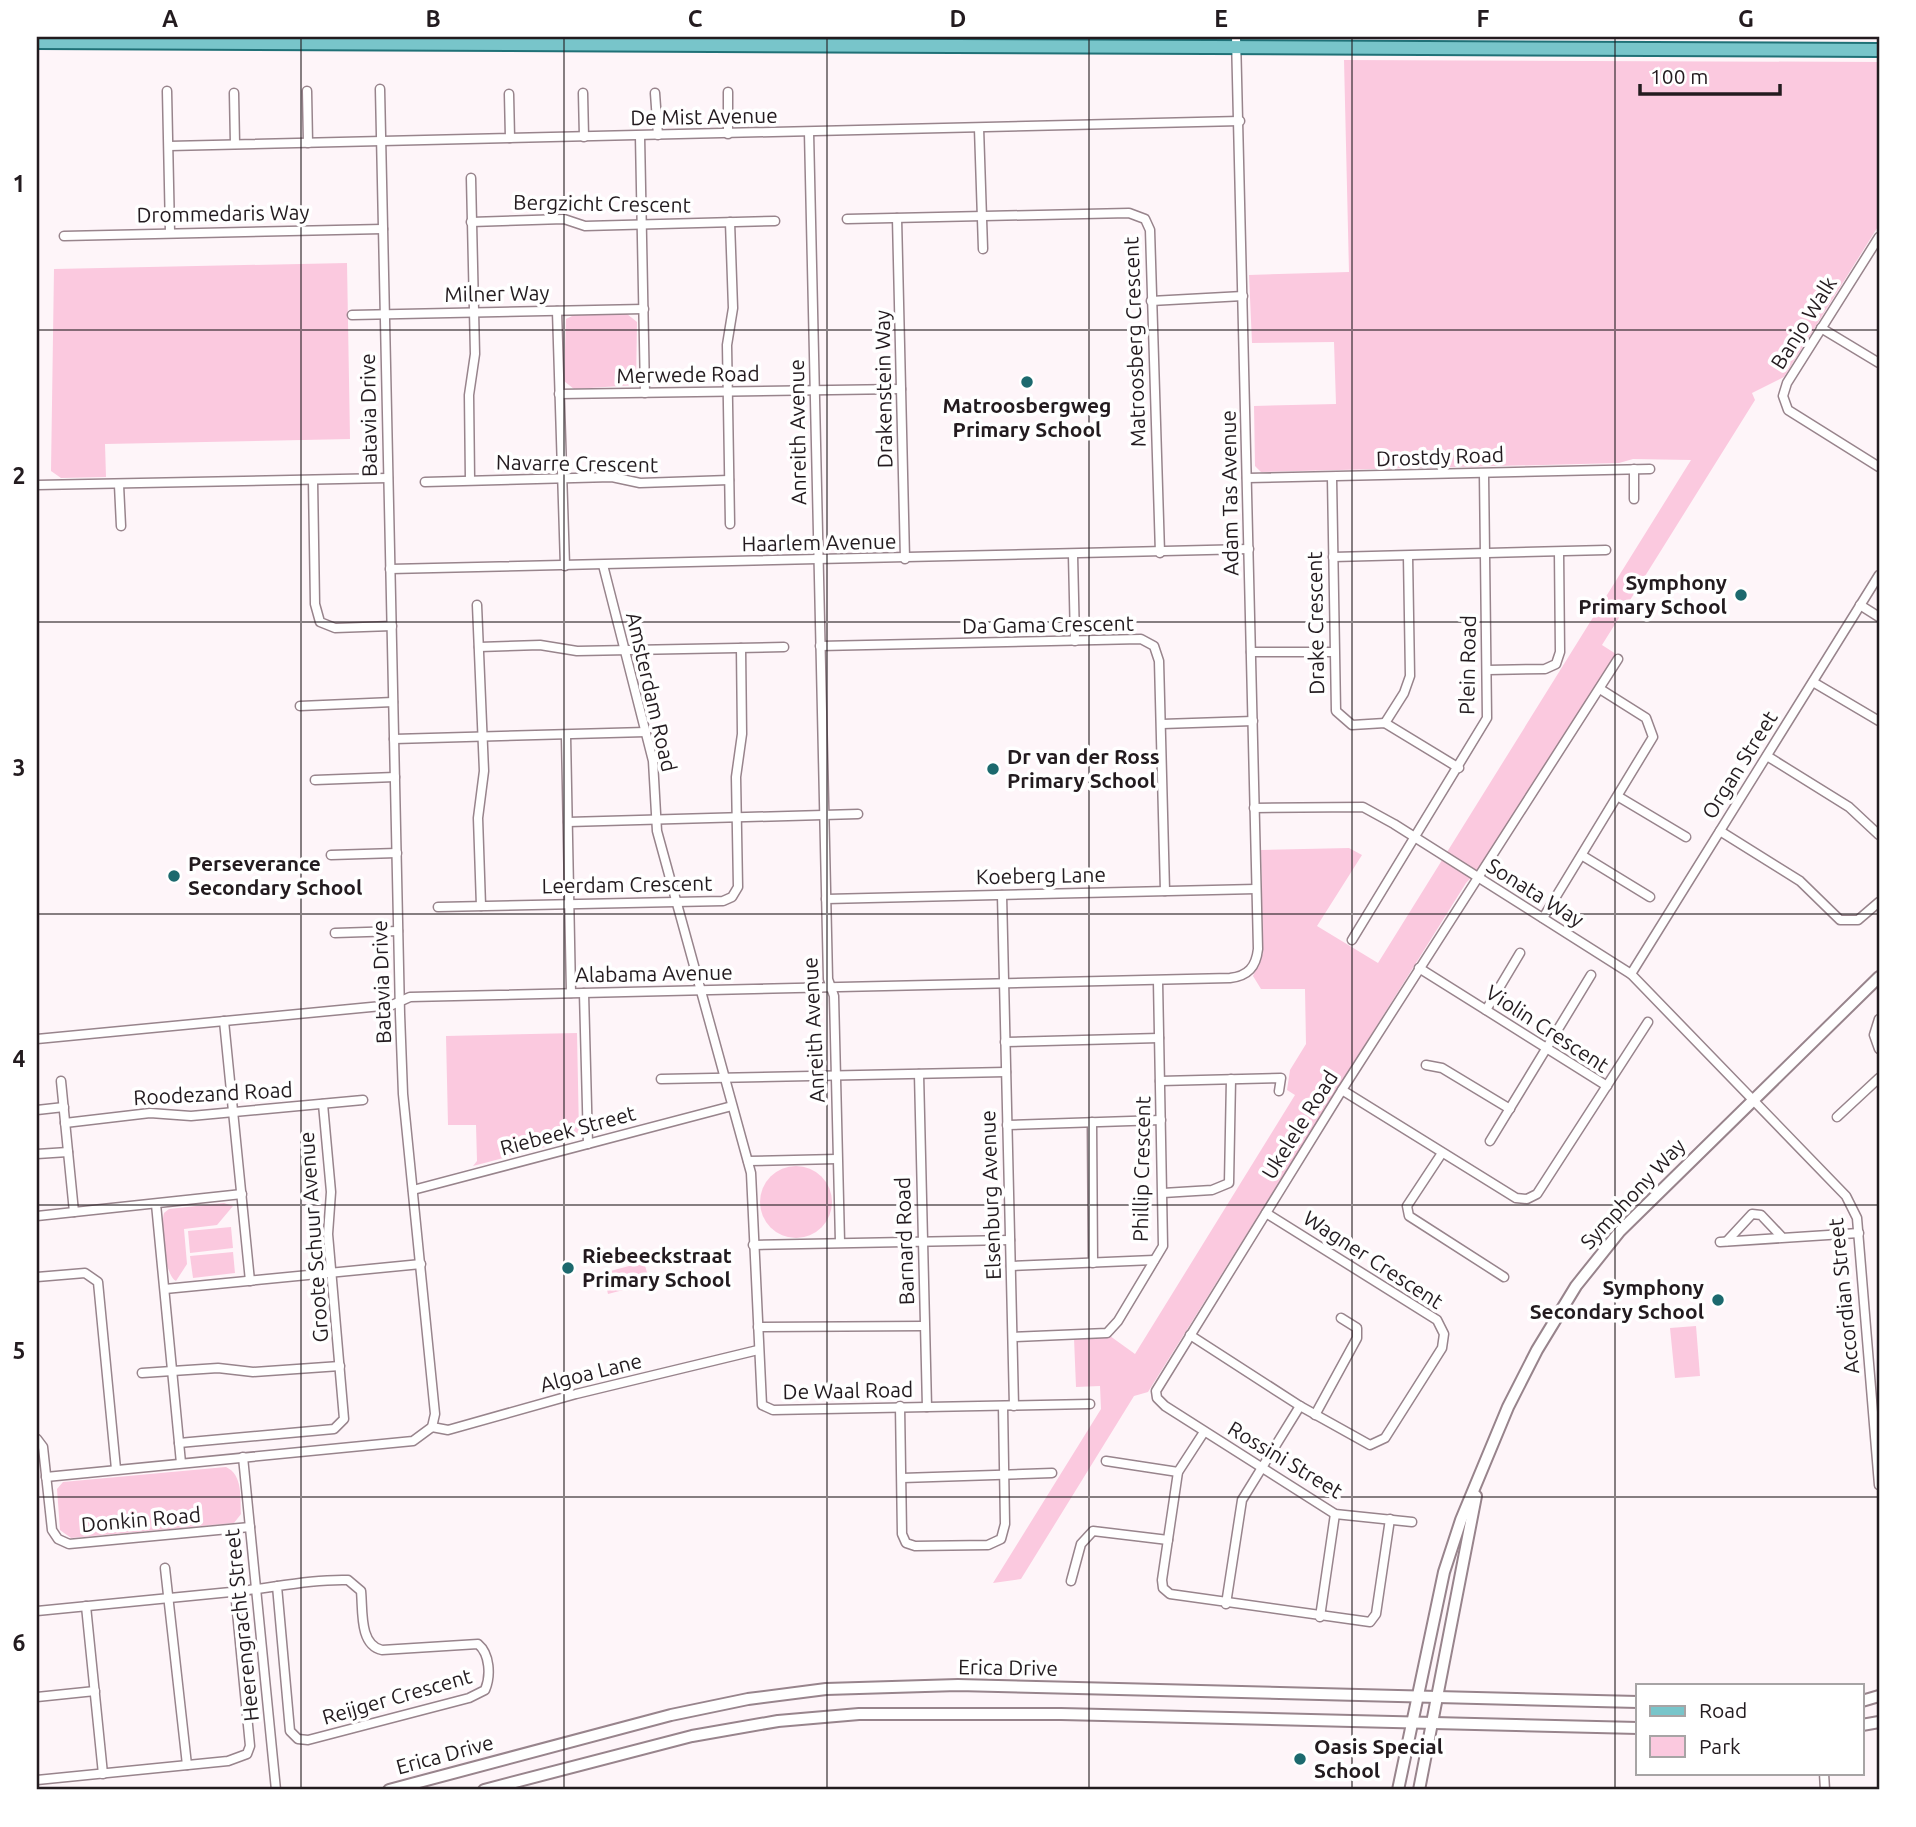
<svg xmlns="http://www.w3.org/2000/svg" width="1916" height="1827" font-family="Ubuntu,sans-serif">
  <rect width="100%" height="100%" fill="#fef5f9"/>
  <g fill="#fbc9df">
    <path d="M1344 60 1879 62V225L1784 377 1752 393 1755 400 1602 645 1616 654 1482 866 1466 883 1148 1392 1134 1396 1021 1579 993 1583 1101 1409 1100 1386 1076 1387 1074 1338 1110 1336 1135 1354 1295 1095 1287 1090 1290 1070 1306 1044 1305 989H1261L1253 976 1263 953 1261 850 1349 848 1362 855 1317 926 1378 963 1691 460 1633 459 1619 463 1261 472 1255 466 1254 406 1336 404 1334 342 1252 343 1249 275 1349 272Z"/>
    <path d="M347 263 350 439 105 444 106 477 61 478 51 471 54 269Z"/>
    <path d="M627 314 637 322 636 385 574 389 564 381 566 319 574 315Z"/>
    <path d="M577 1033 579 1133 572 1140 473 1166 477 1161 476 1125H448L446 1036Z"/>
    <circle cx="796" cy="1202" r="36"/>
    <path d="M224 1203 233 1206 217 1225 184 1229 187 1264 176 1281C164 1275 160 1226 164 1213L169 1209Z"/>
    <path d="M231 1227 233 1248 190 1253 188 1231Z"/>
    <path d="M233 1252 235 1273 193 1278 190 1256Z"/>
    <path d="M644 1262 650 1283 608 1294 603 1273Z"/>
    <path d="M1696 1326 1700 1376 1675 1378 1670 1328Z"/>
    <path d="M226 1467C243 1475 240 1497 241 1514L234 1523 71 1538 60 1530 57 1489 63 1482Z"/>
  </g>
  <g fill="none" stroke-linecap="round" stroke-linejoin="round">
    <g stroke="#98848c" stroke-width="11">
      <g id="street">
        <path d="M167 91 170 232"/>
        <path d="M307 91 308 143"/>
        <path d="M728 92V134"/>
        <path d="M234 93 235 144"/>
        <path d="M583 93 584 137"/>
        <path d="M655 93 658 135"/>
        <path d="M509 94 510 138"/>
        <path d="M979 128 983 249"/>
        <path d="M809 132 828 979 834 996 840 1242"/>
        <path d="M640 136 645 393"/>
        <path d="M169 146 1240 121"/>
        <path d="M897 218 905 559"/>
        <path d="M847 219 1129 213 1145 219 1150 230 1160 553"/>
        <path d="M471 222 564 219 585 226 775 221"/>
        <path d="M64 236 383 229"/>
        <path d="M1879 237 1787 383 1783 396 1788 410 1879 467"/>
        <path d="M1151 301 1243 296"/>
        <path d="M557 311 565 566"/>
        <path d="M352 315 644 309"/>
        <path d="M1821 328 1879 363"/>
        <path d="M559 394 901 389"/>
        <path d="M1634 469V499"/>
        <path d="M1247 478 1650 469"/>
        <path d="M1332 478 1336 711 1352 725 1385 723 1459 768"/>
        <path d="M313 480 315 604 320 622 335 628 392 626"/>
        <path d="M470 480 469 395 475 354 471 178"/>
        <path d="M425 482 612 477 640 483 729 480"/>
        <path d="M37 485 388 478"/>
        <path d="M119 485 121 526"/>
        <path d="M730 524 727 345 733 308 730 222"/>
        <path d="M1073 555 1075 641"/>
        <path d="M1333 557 1606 550"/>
        <path d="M603 565 653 761 657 831 751 1173 762 1405 773 1410 1090 1404"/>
        <path d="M390 569 1249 549"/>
        <path d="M477 605 484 771 478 818 481 906"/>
        <path d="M1860 605 1879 617"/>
        <path d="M820 646 1141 639 1154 646 1159 661 1165 891"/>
        <path d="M479 647 540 645 577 651 784 647"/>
        <path d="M1251 652H1333"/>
        <path d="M1488 670 1545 669 1556 664 1560 652 1559 552"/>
        <path d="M1813 682 1879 721"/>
        <path d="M300 706 393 702"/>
        <path d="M1385 723 1404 693 1410 676 1408 556"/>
        <path d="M1162 724 1253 721"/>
        <path d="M566 736 571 993"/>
        <path d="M394 739 646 732"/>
        <path d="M1767 756 1849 807 1879 835"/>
        <path d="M315 780 395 777"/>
        <path d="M1619 797 1686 837"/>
        <path d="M1254 808 1363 807 1394 824 1631 974 1846 1196 1857 1218 1879 1485"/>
        <path d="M568 822 858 814"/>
        <path d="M1720 831 1800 881 1840 920H1858L1879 902"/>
        <path d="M331 855 397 853"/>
        <path d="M1583 856 1650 897"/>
        <path d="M1002 895 1014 1406"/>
        <path d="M826 899 1256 889"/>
        <path d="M438 907 723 901 732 897 738 887 736 777 742 734 741 648"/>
        <path d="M1543 918 1653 737 1646 718 1600 689"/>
        <path d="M335 933 398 931"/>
        <path d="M1352 940 1487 718 1484 474"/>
        <path d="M1419 968 1607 1086"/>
        <path d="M1631 974 1879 575"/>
        <path d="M584 993 588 1144"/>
        <path d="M1486 1010 1520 953"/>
        <path d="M1879 1019 1874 1035 1879 1049"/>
        <path d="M224 1021 250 1281"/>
        <path d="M37 1039 392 1005 410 997 1230 978C1248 976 1256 967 1258 949L1236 37"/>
        <path d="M1005 1042 1159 1038"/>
        <path d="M1426 1065 1442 1068 1510 1109"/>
        <path d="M919 1074 927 1407"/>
        <path d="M661 1079 1006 1072"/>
        <path d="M61 1081 74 1212"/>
        <path d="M1160 1081 1281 1078 1279 1091"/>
        <path d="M1342 1090 1516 1198 1527 1199 1537 1194 1648 1022"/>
        <path d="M37 1110 64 1107"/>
        <path d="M1837 1117 1879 1078"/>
        <path d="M1092 1122 1093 1263"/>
        <path d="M65 1123 150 1113 191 1116 363 1100"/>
        <path d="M1007 1125 1161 1120"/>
        <path d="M1490 1141 1591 975"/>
        <path d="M1442 1153 1407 1206 1409 1216 1504 1277"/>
        <path d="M37 1154 68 1152"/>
        <path d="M748 1161 837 1159"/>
        <path d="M413 1190 732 1106"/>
        <path d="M1163 1193 1212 1190 1229 1183 1231 1079"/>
        <path d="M156 1204 181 1463"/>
        <path d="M37 1216 242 1194"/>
        <path d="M1727 1241 1752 1214 1761 1215 1781 1236"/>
        <path d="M1720 1242 1859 1233"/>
        <path d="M753 1245 1010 1240"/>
        <path d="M1011 1266 1154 1260"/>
        <path d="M37 1277 85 1273 98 1282 116 1469"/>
        <path d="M165 1289 421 1264"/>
        <path d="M758 1327 924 1326"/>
        <path d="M1190 1335 1300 1406 1370 1445 1385 1438 1442 1348 1444 1334 1437 1320 1266 1213"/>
        <path d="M1013 1337 1107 1333 1118 1321 1163 1246 1158 981"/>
        <path d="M142 1373 218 1368 253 1372 340 1366"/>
        <path d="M900 1406 902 1534 906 1543 915 1546 988 1545 1001 1539 1005 1524 1003 1406"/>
        <path d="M1315 1415 1357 1338V1328L1341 1318"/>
        <path d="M432 1427 448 1430 576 1394 758 1350"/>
        <path d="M1204 1432 1178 1472 1162 1580 1163 1588 1170 1594 1370 1622 1376 1614 1390 1519"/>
        <path d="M37 1439 43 1447 52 1530 58 1539 69 1544 250 1527"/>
        <path d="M179 1443 334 1429 344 1419 328 1234 331 1192 323 1104"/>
        <path d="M243 1457 276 1790"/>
        <path d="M1106 1461 1178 1472"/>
        <path d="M46 1477 413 1441 432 1427 435 1414 403 1094 400 1014 380 89"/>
        <path d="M902 1478 1052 1473"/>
        <path d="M1412 1522 1335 1514 1165 1406 1157 1398 1156 1391 1342 1090 1618 659"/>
        <path d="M165 1568 187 1765"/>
        <path d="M1071 1581 1081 1544 1093 1531 1168 1540"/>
        <path d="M1226 1604 1242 1500 1300 1406"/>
        <path d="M86 1606 103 1774"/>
        <path d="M37 1611C105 1604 173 1598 241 1591 276 1587 313 1579 348 1580L361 1591C363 1610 359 1645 382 1650L478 1644C490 1654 491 1676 485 1690L469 1698 308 1740 298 1739 290 1731 277 1586"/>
        <path d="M1320 1617 1335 1514"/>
        <path d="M37 1697 95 1691"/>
        <path d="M1824 1773 1825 1790"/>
        <path d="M37 1780 228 1761 247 1754 250 1746 235 1591"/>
      </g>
    </g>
    <g stroke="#98848c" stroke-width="14">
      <g id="secondary">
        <path d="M1862 1701 1879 1696"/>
        <path d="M1862 1725 1879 1722"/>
        <path d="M389 1790 671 1715 748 1699 826 1689 958 1685 1638 1702"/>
        <path d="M484 1790 692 1736 778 1721 859 1714H1061L1638 1728"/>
        <path d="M1398 1790 1444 1572 1461 1520 1508 1407 1537 1350 1576 1286 1620 1231 1879 977"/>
        <path d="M1419 1790 1476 1496"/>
      </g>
    </g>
    <g stroke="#207177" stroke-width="16">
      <path id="primary" d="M37 42 1879 50"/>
    </g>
    <use href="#street" stroke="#fff" stroke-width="8"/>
    <use href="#secondary" stroke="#fff" stroke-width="10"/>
    <use href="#primary" stroke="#78c5ca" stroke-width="12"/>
  </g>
  <path fill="none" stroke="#231b1f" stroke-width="2" stroke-opacity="0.55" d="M301 37V1790M564 37V1790M827 37V1790M1089 37V1790M1352 37V1790M1615 37V1790M37 330H1879M37 622H1879M37 914H1879M37 1205H1879M37 1497H1879"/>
  <g fill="#1c696e" stroke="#fff" stroke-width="2.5">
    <circle cx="1027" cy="382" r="7"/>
    <circle cx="1741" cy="595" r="7"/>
    <circle cx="993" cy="769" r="7"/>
    <circle cx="174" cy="876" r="7"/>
    <circle cx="568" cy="1268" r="7"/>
    <circle cx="1718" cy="1300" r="7"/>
    <circle cx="1300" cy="1759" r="7"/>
  </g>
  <g text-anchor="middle" stroke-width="7" stroke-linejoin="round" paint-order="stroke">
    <g font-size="21" fill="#231b1f" stroke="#fff">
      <text transform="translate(704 117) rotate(-1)" y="7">De Mist Avenue</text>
      <text transform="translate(602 204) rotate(1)" y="7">Bergzicht Crescent</text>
      <text transform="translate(223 214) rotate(-1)" y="7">Drommedaris Way</text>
      <text transform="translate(497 294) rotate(-1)" y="7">Milner Way</text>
      <text transform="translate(1804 323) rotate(-58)" y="7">Banjo Walk</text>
      <text transform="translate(1135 342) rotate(-92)" y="7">Matroosberg Crescent</text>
      <text transform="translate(688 375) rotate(-1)" y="7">Merwede Road</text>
      <text transform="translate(884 389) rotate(-91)" y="7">Drakenstein Way</text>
      <text transform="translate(369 415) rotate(-91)" y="7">Batavia Drive</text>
      <text transform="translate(798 432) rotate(-91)" y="7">Anreith Avenue</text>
      <text transform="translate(1440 457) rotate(-2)" y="7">Drostdy Road</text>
      <text transform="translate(577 464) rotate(1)" y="7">Navarre Crescent</text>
      <text transform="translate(1230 493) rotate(-91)" y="7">Adam Tas Avenue</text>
      <text transform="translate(819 543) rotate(-1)" y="7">Haarlem Avenue</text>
      <text transform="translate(1316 623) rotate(-91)" y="7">Drake Crescent</text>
      <text transform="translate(1048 625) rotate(-1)" y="7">Da Gama Crescent</text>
      <text transform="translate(1468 665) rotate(-89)" y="7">Plein Road</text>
      <text transform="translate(651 692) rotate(77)" y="7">Amsterdam Road</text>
      <text transform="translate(1740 765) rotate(-58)" y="7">Organ Street</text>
      <text transform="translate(1041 876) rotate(-1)" y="7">Koeberg Lane</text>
      <text transform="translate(627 885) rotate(-1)" y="7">Leerdam Crescent</text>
      <text transform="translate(1535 893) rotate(32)" y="7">Sonata Way</text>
      <text transform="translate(654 974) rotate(-1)" y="7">Alabama Avenue</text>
      <text transform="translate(382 982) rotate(-92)" y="7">Batavia Drive</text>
      <text transform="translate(1547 1029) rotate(33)" y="7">Violin Crescent</text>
      <text transform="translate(814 1030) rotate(-93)" y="7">Anreith Avenue</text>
      <text transform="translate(213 1094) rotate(-3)" y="7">Roodezand Road</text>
      <text transform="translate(1300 1125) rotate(-58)" y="7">Ukelele Road</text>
      <text transform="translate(568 1131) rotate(-15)" y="7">Riebeek Street</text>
      <text transform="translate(1142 1169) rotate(-89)" y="7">Phillip Crescent</text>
      <text transform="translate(1633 1194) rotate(-47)" y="7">Symphony Way</text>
      <text transform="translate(991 1195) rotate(-92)" y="7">Elsenburg Avenue</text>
      <text transform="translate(314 1237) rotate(-94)" y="7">Groote Schuur Avenue</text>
      <text transform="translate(905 1241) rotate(-92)" y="7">Barnard Road</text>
      <text transform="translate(1373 1260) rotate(33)" y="7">Wagner Crescent</text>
      <text transform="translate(1844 1296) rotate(-96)" y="7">Accordian Street</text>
      <text transform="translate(591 1373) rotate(-14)" y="7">Algoa Lane</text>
      <text transform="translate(848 1391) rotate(-1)" y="7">De Waal Road</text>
      <text transform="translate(1285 1460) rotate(31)" y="7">Rossini Street</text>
      <text transform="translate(141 1520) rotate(-5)" y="7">Donkin Road</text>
      <text transform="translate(242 1625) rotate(-96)" y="7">Heerengracht Street</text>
      <text transform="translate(1008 1668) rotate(1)" y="7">Erica Drive</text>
      <text transform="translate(397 1697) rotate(-16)" y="7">Reijger Crescent</text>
      <text transform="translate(445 1755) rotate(-15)" y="7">Erica Drive</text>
    </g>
    <g font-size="21" font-weight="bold" fill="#231b1f" stroke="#fff" text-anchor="start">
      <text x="1027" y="413" text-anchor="middle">Matroosbergweg<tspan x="1027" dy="24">Primary School</tspan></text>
      <text x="1727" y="590" text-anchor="end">Symphony<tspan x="1727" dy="24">Primary School</tspan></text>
      <text x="1007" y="764">Dr van der Ross<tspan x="1007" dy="24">Primary School</tspan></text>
      <text x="188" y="871">Perseverance<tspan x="188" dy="24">Secondary School</tspan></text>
      <text x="582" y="1263">Riebeeckstraat<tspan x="582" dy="24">Primary School</tspan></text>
      <text x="1704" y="1295" text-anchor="end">Symphony<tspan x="1704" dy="24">Secondary School</tspan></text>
      <text x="1314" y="1754">Oasis Special<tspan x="1314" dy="24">School</tspan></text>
    </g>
  </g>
  <rect width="1916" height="1827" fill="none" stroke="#ffffff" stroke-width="77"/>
  <rect x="1636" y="1684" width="228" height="91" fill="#ffffff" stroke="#a7a4a5" stroke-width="2"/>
  <rect x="1650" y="1706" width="35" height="10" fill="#78c5ca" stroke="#a7a4a5" stroke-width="2"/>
  <text x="1699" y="1718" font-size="21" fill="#231b1f">Road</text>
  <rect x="1650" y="1736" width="35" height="21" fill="#fbc9df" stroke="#a7a4a5" stroke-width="2"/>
  <text x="1699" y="1754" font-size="21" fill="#231b1f">Park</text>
  <path d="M1640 84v10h140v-10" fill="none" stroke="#231b1f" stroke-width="3.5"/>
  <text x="1650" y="84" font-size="21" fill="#231b1f" stroke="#ffffff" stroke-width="5" paint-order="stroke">100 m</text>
  <rect x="38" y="38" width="1840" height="1750" fill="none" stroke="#231b1f" stroke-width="2.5"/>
  <g font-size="23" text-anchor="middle" font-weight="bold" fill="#231b1f">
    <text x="170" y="27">A</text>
    <text x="433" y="27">B</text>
    <text x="695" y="27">C</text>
    <text x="958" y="27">D</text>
    <text x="1221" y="27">E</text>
    <text x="1483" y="27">F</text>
    <text x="1746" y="27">G</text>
    <text x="19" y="192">1</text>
    <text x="19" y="484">2</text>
    <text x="19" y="776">3</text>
    <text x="19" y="1067">4</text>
    <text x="19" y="1359">5</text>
    <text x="19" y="1651">6</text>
  </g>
</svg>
